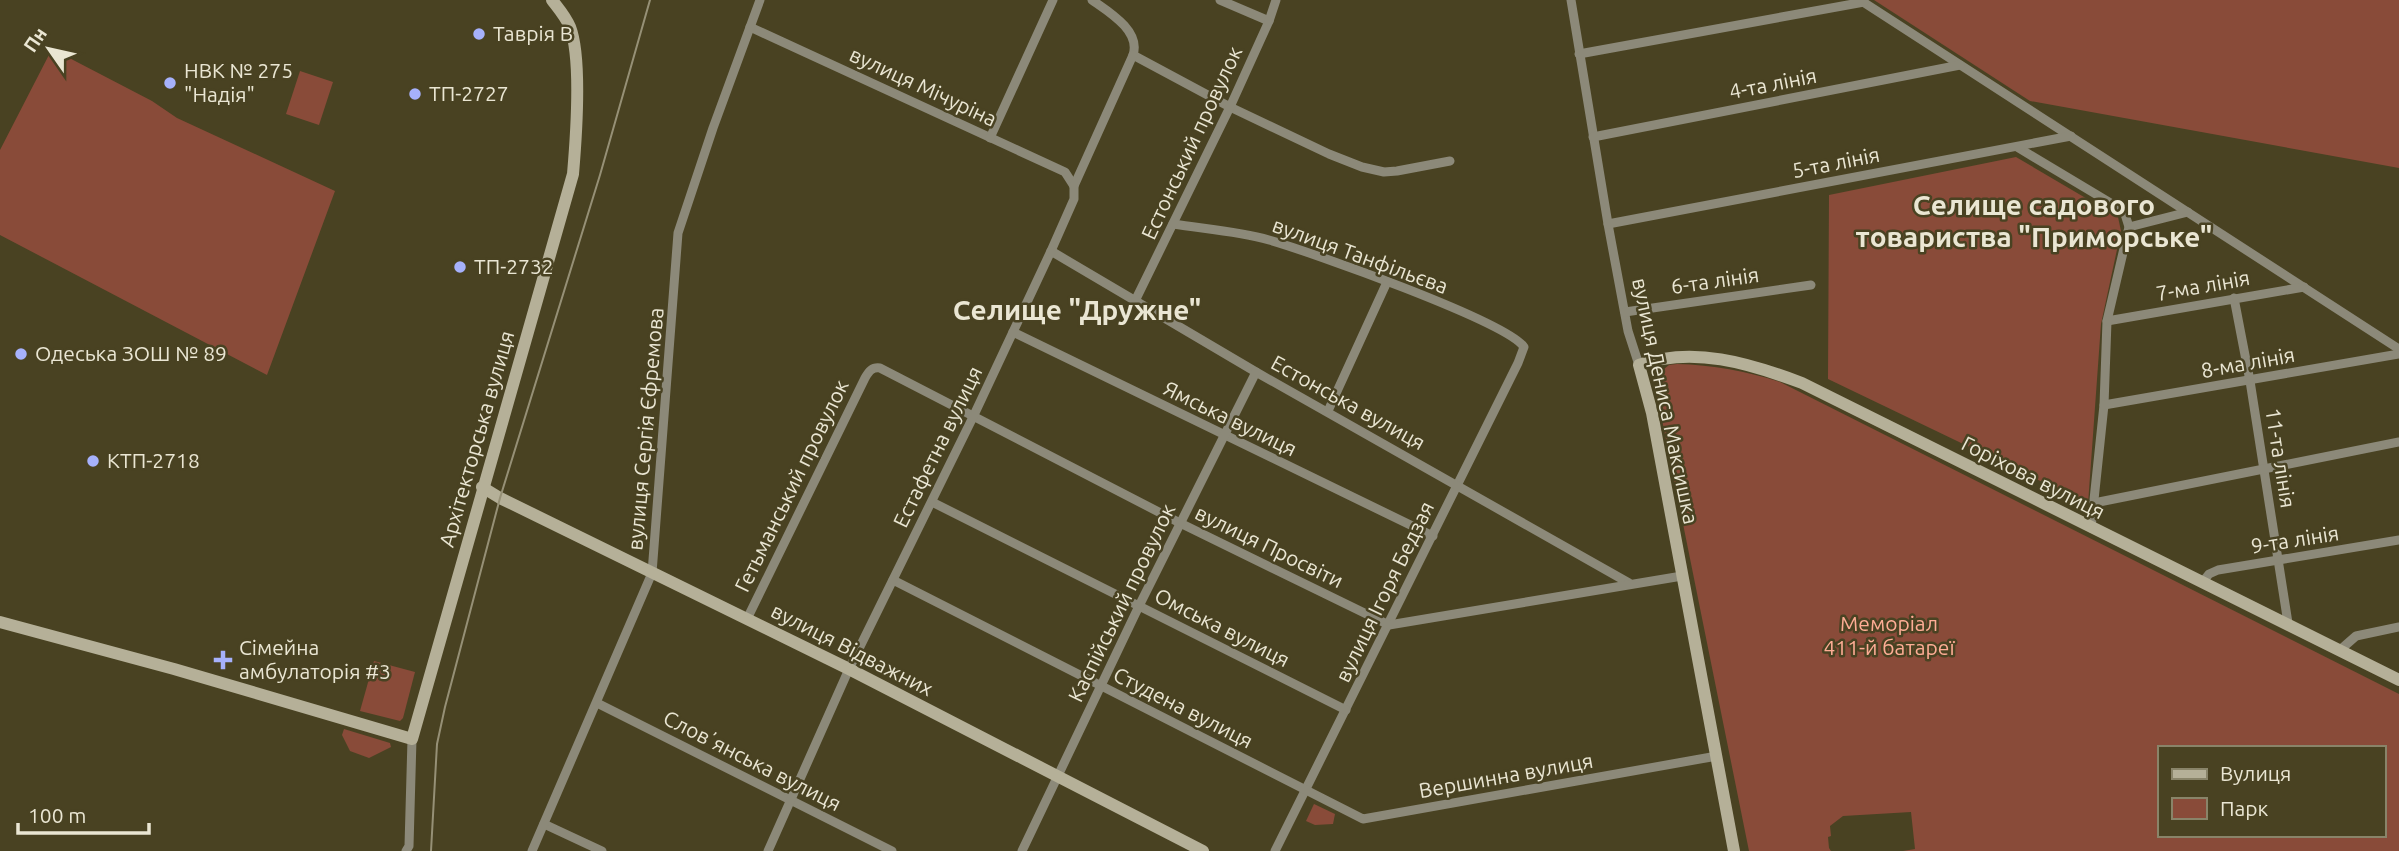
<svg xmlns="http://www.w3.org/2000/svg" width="2399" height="851" font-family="Ubuntu,sans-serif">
  <rect width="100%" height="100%" fill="#494222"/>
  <g fill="#894b39" fill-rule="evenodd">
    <path d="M1874 0H2399V168L2030 101Z"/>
    <path d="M52 49 152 101 177 118 335 191 267 375 0 235V150Z"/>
    <path d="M300 71 333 82 319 125 286 114Z"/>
    <path d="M2016 157 2118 217 2121 231 2101 324 2088 504 1828 379 1829 195Z"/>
    <path d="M1677 364C1713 365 1746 371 1780 382L2399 694V851H1903L1915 849 1911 812 1843 816 1830 826 1831 836 1828 837 1829 848 1831 851H1749L1656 390 1659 373 1669 365ZM2159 748H2383V835H2159Z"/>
    <path d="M374 661 415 672 403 718 400 721 360 711Z"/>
    <path d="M344 729 390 743 391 747 369 758 350 751 342 735Z"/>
    <path d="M1314 804 1335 814 1333 824 1315 825 1306 821Z"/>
  </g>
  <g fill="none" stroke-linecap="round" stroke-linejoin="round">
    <g stroke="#8c8979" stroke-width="9">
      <path d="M1092 0C1109 12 1141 31 1133 55L1230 107 1329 154 1362 167 1384 172 1397 171 1450 161"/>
      <path d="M1220 0 1269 21"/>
      <path d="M1571 0 1608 224 1628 331 1639 365"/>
      <path d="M1860 0 2399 349"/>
      <path d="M750 27 1065 172 1074 186"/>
      <path d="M1579 54 1864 2"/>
      <path d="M1593 137 1960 65"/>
      <path d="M990 138 1053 0"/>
      <path d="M2017 147 2124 211 2129 227 2107 321 2104 405 2091 528"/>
      <path d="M1173 224C1205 229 1238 231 1269 240 1308 251 1506 321 1524 347L1518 363 1275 851"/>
      <path d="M1608 224 2071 136"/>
      <path d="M2129 227 2188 212"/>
      <path d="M1051 251 1256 372 1629 583"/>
      <path d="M2234 298 2250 381 2288 623"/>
      <path d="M1136 299 1230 107 1269 21 1276 0"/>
      <path d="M1625 312 1811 285"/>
      <path d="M2107 321 2304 287"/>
      <path d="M1013 332 1433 536"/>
      <path d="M2104 405 2399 354"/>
      <path d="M1328 411 1387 282"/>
      <path d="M932 502 1346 710"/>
      <path d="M2094 503 2399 442"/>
      <path d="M893 580 1363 819 1717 756"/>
      <path d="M2202 583 2209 574 2218 570 2399 540"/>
      <path d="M747 619 865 378C869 371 872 367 880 368L1180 523 1389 625 1682 576"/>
      <path d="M2340 650 2356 636 2399 627"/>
      <path d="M597 703 892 851"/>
      <path d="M544 824 602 851"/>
      <path d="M406 851 409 846 412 739"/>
      <path d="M532 851 652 573 678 233 713 128 760 0"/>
      <path d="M768 851 849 669 974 415 1051 251 1074 199V186L1133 55"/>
      <path d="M1022 851 1139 606 1256 372"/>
    </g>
    <g stroke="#b5b098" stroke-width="12">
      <path d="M482 487 500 498 849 669 1203 851"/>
      <path d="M0 622 174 669 412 739 573 174C576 139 582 58 570 27 566 17 559 9 552 0"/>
      <path d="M1734 851 1652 413 1639 365C1693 346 1749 363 1802 383L2399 680"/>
    </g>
    <path stroke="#969076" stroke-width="2" d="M431 851 437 744 445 707 500 498 600 175 650 0"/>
  </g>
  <g fill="#a6b1fc" stroke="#494222" stroke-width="2.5">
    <circle cx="479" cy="34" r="7"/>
    <circle cx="170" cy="83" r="7"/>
    <circle cx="415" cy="94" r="7"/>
    <circle cx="460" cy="267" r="7"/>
    <circle cx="21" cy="354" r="7"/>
    <circle cx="93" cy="461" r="7"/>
    <path d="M219.5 649.5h7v7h7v7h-7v7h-7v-7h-7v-7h7z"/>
  </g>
  <g text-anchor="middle" stroke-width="5" stroke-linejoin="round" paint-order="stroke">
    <g font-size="21" fill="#eae6d3" stroke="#494222" text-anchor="start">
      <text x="493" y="41">Таврія В</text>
      <text x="184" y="78">НВК № 275<tspan x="184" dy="24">"Надія"</tspan></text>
      <text x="429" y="101">ТП-2727</text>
      <text x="474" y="274">ТП-2732</text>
      <text x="35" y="361">Одеська ЗОШ № 89</text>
      <text x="107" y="468">КТП-2718</text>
      <text x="239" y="655">Сімейна<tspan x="239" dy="24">амбулаторія #3</tspan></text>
    </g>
    <g font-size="21" fill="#eae6d3" stroke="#494222">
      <text transform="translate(1773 84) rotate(-11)" y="7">4-та лінія</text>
      <text transform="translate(923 87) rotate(25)" y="7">вулиця Мічуріна</text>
      <text transform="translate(1192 143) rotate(-65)" y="7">Естонський провулок</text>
      <text transform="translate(1836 163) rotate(-11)" y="7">5-та лінія</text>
      <text transform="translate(1360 256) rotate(20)" y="7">вулиця Танфільєва</text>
      <text transform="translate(1715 281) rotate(-8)" y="7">6-та лінія</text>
      <text transform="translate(2203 286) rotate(-10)" y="7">7-ма лінія</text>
      <text transform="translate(2248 363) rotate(-10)" y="7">8-ма лінія</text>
      <text transform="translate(1665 401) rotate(78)" y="7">вулиця Дениса Максишка</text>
      <text transform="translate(1348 403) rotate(29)" y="7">Естонська вулиця</text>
      <text transform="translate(1230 419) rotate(26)" y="7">Ямська вулиця</text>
      <text transform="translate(646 429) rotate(-85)" y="7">вулиця Сергія Єфремова</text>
      <text transform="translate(477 439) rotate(-74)" y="7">Архітекторська вулиця</text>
      <text transform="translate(938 447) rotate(-64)" y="7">Естафетна вулиця</text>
      <text transform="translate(2280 458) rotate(81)" y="7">11-та лінія</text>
      <text transform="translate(2033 478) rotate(27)" y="7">Горіхова вулиця</text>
      <text transform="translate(792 486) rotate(-64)" y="7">Гетьманський провулок</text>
      <text transform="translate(2295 540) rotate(-9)" y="7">9-та лінія</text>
      <text transform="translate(1269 547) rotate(26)" y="7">вулиця Просвіти</text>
      <text transform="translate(1385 592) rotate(-64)" y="7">вулиця Ігоря Бедзая</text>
      <text transform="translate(1122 603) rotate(-64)" y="7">Каспійський провулок</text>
      <text transform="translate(1222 628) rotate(27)" y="7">Омська вулиця</text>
      <text transform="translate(852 650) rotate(27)" y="7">вулиця Відважних</text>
      <text transform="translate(1183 708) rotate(27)" y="7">Студена вулиця</text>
      <text transform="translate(752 761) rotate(27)" y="7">Словʼянська вулиця</text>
      <text transform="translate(1506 776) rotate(-10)" y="7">Вершинна вулиця</text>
    </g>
    <g font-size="21" fill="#fead95" stroke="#494222">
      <text x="1889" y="631">Меморіал<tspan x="1889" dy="24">411-й батареї</tspan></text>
    </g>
    <g font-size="28" font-weight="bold" fill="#eae6d3" stroke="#494222">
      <text x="2034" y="215">Селище садового<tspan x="2034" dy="32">товариства "Приморське"</tspan></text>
      <text x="1077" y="320">Селище "Дружне"</text>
    </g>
  </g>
  <rect x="2158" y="746" width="228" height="91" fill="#494222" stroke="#898469" stroke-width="2"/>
  <rect x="2172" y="769" width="35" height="10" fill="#b5b098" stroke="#898469" stroke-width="2"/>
  <text x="2220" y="781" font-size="21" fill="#eae6d3">Вулиця</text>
  <rect x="2172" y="798" width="35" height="21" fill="#894b39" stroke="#898469" stroke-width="2"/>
  <text x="2220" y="816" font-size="21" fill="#eae6d3">Парк</text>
  <g transform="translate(49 49) rotate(304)" stroke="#494222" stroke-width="5" paint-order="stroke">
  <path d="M0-5L12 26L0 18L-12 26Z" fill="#eae6d3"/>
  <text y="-10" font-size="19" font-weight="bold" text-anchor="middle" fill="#eae6d3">Пн</text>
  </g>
  <path d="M18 823v10h131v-10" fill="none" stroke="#eae6d3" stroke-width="3.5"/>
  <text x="28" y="823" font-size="21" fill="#eae6d3" stroke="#494222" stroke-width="5" paint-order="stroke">100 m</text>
</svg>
